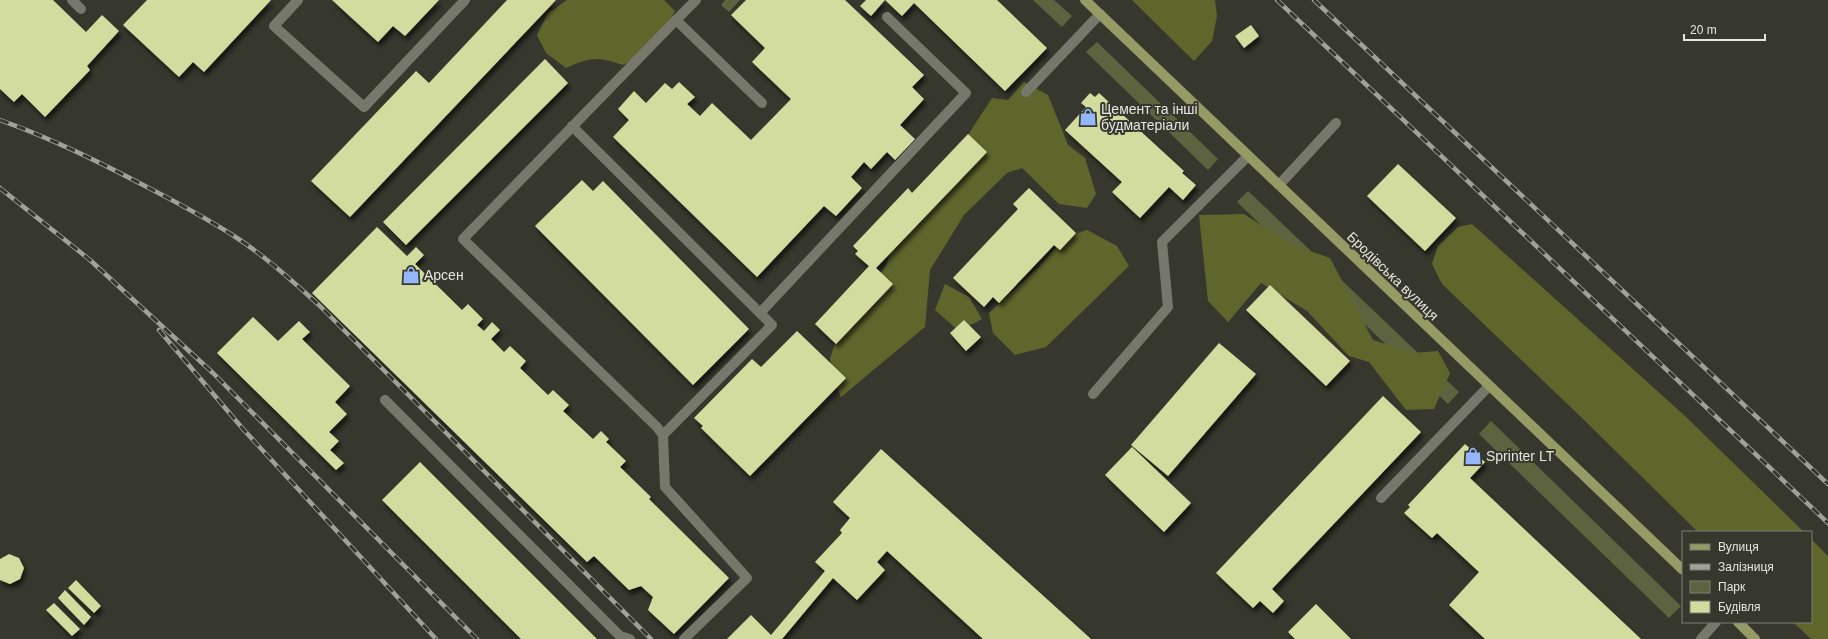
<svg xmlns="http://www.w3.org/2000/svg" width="1828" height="639" font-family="Arial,sans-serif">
  <defs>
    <filter id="shadow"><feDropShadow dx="2.5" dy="4.5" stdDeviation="2" flood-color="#0009"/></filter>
  </defs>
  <rect width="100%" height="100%" fill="#36382d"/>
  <g fill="#5e633f">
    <path d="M725 0H740L729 12 721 5Z"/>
    <path d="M1033 0H1054L1072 16 1062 27Z"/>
    <path d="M1097 42 1218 159 1208 170 1086 52Z"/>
    <path d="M1248 191 1459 392 1448 404 1237 202Z"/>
    <path d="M1491 421 1681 606 1669 618 1479 434Z"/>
  </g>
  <g fill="#5f662c">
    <path d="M567 0H664L675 11 658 41 648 53 623 65C597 56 591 57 566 68L546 53 537 35 548 13Z"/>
    <path d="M1132 0H1215L1217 16 1212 41 1194 61Z"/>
    <path d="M1024 82 1048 95 1068 145 1085 158 1096 194 1087 208 1059 204 1022 168 1007 173 964 215 930 270 925 327 841 397 833 378 830 358 843 322 886 266 897 232 951 161 992 98 1008 100Z"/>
    <path d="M1244 214 1290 244 1330 258 1373 340 1413 353 1438 351 1450 373 1434 409 1406 410 1369 362 1349 356 1307 311 1261 283 1228 322 1208 301 1199 215Z"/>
    <path d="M1472 224 1685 416 1804 532H1698L1582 418 1442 284 1432 264 1438 246 1458 227Z"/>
    <path d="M1087 230 1117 246 1129 266 1046 347 1015 355 993 333 989 313 1038 268 1064 238Z"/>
    <path d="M945 284 969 297 982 319 959 331 935 310Z"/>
    <path d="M1811 539 1828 556V639H1811L1793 622H1811Z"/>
  </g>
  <g fill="#d3dc9f" filter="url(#shadow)">
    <path d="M0 0H53L86 32 102 15 119 31 87 66 90 70 45 117 22 94 14 102 0 89Z"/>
    <path d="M147 0H271L204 72 193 62 179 77 123 25Z"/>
    <path d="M332 0H439L405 36 393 26 378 42Z"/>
    <path d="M507 0H556L350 217 311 181 416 71 429 83Z"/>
    <path d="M746 0H845L924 75 912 87 924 99 900 125 915 139 895 160 887 152 871 169 864 162 851 177 862 188 836 216 824 206 757 277 613 137 629 120 618 109 634 91 646 103 665 83 672 89 679 82 695 97 687 104 700 116 712 103 751 140 791 99 752 62 765 48 731 15Z"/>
    <path d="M866 0H997L1047 48 1005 91 914 3 902 16 885 0 871 16 860 6Z"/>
    <path d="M1251 25 1259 36 1244 48 1235 36Z"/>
    <path d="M545 59 568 83 406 245 383 222Z"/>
    <path d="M1090 93 1095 97 1099 93 1184 171 1182 173 1196 185 1183 200 1169 187 1140 218 1112 192 1122 182 1065 130 1086 107 1081 103Z"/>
    <path d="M968 134 987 152 876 268 893 284 836 344 815 324 869 266 855 254 858 251 853 246 908 188 912 193Z"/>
    <path d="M1398 164 1456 218 1425 251 1367 196Z"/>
    <path d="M582 180 593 191 603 181 749 329 693 385 535 226Z"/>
    <path d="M1029 188 1076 233 1060 250 1054 245 999 303 993 297 984 307 953 278 1018 209 1013 204Z"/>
    <path d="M377 227 407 256 416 247 424 255 415 264 462 310 468 304 483 319 477 325 484 331 492 322 500 330 491 339 504 352 510 346 526 361 520 368 548 395 553 390 569 405 563 411 593 439 601 431 609 439 606 442 626 461 620 467 651 497 649 499 729 578 674 634 648 610 653 597 641 586 629 590 594 556 587 562 312 293Z"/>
    <path d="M1270 285 1350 361 1326 386 1246 310Z"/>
    <path d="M253 317 278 341 299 321 310 332 302 339 350 386 335 402 347 414 329 432 339 441 330 450 344 463 336 470 217 353Z"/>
    <path d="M964 320 981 337 966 351 950 333Z"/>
    <path d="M797 331 846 378 750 476 701 428 703 426 694 418 752 359 761 367Z"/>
    <path d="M1219 343 1256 374 1168 476 1131 445Z"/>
    <path d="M1383 396 1421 432 1272 589 1284 601 1273 613 1260 601 1253 608 1216 573Z"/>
    <path d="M1465 444 1485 462 1470 478 1641 639H1485L1449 605 1479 572 1437 533 1432 538 1404 513 1410 507 1408 505Z"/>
    <path d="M1132 447 1191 503 1164 532 1105 475Z"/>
    <path d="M881 449 1091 639H983L887 551 877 562 885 570 857 600 833 578 782 639H727L751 615 771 635 825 571 815 562 842 533 840 530 850 518 833 502Z"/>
    <path d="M420 462 597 639H521L382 500Z"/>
    <path d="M9 554 19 558 24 568 20 579 10 584 0 580V559Z"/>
    <path d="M76 580 101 606 94 613 68 588Z"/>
    <path d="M65 590 91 617 84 625 58 598Z"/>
    <path d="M54 603 80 629 72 636 46 610Z"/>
    <path d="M1316 604 1351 639H1295L1288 632Z"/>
  </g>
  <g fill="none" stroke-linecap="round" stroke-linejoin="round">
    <g stroke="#76786b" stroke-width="10">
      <path d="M72 0 81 9"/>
      <path d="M298 0 274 26 364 107 465 0"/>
      <path d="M696 0 676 20 762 103"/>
      <path d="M676 20 463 239 657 427 663 435 665 487 747 578 684 639"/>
      <path d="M1026 92 1100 14"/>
      <path d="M572 126 772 325 663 435"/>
      <path d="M1279 185 1336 123"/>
      <path d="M760 313 966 93 887 17"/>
      <path d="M1093 394 1168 307 1162 242 1248 156"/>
      <path d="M385 400 620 636 630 639"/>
      <path d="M1381 498 1489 386"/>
    </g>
    <path stroke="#76786b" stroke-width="10" d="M1701 639 1716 622"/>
    <g stroke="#949b64" stroke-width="10">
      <path d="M1085 0 1683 570"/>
      <path d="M1738 622 1755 639"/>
    </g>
    <g stroke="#a0a299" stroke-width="4.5">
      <g id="rail">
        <path d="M1277 0 1828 523"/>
        <path d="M1314 0 1828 484"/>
        <path d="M0 120C51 138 99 162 147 187 176 202 206 218 234 236 265 256 292 281 319 305L651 639"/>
        <path d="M0 188 90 260 213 373 477 639"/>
        <path d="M159 330 243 429 436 639"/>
      </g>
    </g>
    <use href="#rail" stroke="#36382d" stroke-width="3" stroke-dasharray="9" stroke-linecap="butt"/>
  </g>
  <defs>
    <g id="shop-bare" transform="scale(1.38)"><path d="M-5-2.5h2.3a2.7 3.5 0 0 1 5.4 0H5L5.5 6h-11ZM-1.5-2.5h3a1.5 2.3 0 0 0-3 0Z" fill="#95b6fd" stroke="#36382d" stroke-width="2.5" paint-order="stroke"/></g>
  </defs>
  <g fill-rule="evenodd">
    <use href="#shop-bare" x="1088" y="117"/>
    <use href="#shop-bare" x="411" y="275"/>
    <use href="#shop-bare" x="1473" y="456"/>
  </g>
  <g text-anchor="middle" stroke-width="4" stroke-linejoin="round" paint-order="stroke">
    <g font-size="14" fill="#e5e7df" stroke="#36382d" text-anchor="start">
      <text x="1101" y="114">Цемент та інші<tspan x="1101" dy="16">будматеріали</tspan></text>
      <text x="424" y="280">Арсен</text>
      <text x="1486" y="461">Sprinter LT</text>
    </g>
    <g font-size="14" fill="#e5e7df" stroke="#36382d">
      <text transform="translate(1393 276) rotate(44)" y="5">Бродівська вулиця</text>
    </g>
  </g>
  <rect x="1682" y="531" width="130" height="92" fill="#36382d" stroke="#7c7e74"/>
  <rect x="1690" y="544" width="20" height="6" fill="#949b64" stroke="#7c7e74"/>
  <text x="1718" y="551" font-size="12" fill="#e5e7df">Вулиця</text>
  <rect x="1690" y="564" width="20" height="6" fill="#a0a299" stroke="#7c7e74"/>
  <text x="1718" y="571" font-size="12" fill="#e5e7df">Залізниця</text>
  <rect x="1690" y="581" width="20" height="12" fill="#5e633f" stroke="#7c7e74"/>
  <text x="1718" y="591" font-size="12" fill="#e5e7df">Парк</text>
  <rect x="1690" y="601" width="20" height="12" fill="#d3dc9f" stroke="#7c7e74"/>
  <text x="1718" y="611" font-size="12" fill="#e5e7df">Будівля</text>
  <path d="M1684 34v6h81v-6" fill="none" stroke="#e5e7df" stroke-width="2"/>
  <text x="1690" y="34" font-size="12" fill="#e5e7df" stroke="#36382d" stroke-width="3" paint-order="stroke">20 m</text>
</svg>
